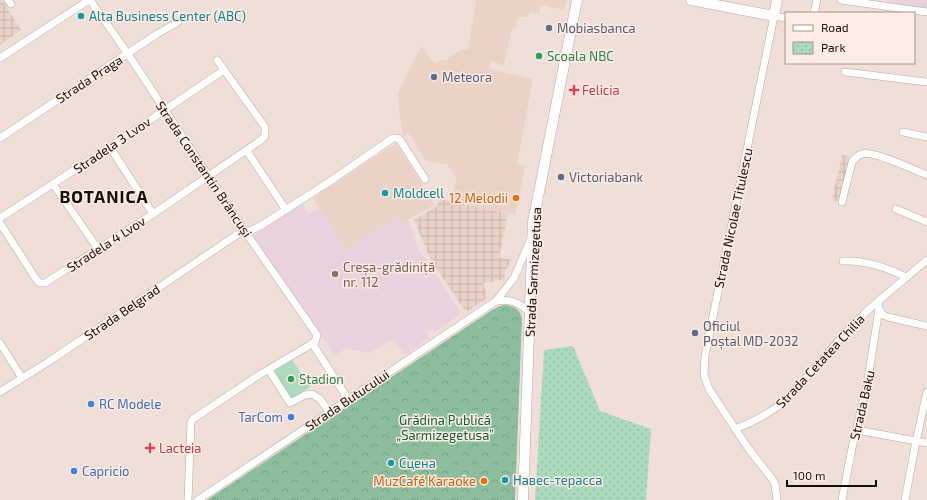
<svg xmlns="http://www.w3.org/2000/svg" width="927" height="500" font-family="'Exo 2',sans-serif">
  <defs>
    <pattern id="industrial-grid" width="8" height="8" patternUnits="userSpaceOnUse"><rect width="8" height="8" fill="#ead2c7"/><path d="M0 4h8M4 0v8" fill="none" stroke="#c8b3aa"/></pattern>
    <pattern id="forest-crowns" width="20" height="18" patternUnits="userSpaceOnUse"><rect width="20" height="18" fill="#8cbe9d"/><path d="M2 6a3 3 0 1 1 6 0M12 15a3 3 0 1 1 6 0" fill="none" stroke="#78a286"/></pattern>
    <pattern id="park-dots" width="8" height="8" patternUnits="userSpaceOnUse"><rect width="8" height="8" fill="#acdabc"/><path d="M2 2h.1M6 6h.1" fill="none" stroke="#93baa0" stroke-width="1.8" stroke-linecap="round"/></pattern>
  </defs>
  <rect width="100%" height="100%" fill="#f0dfd8"/>
  <g fill="#ead2c7">
    <path d="M476 0H567L564 10 541 5 539 14 530 12 527 17H518L516 28H512L504 65 491 61 489 69 533 79 517 164 525 166 515 215 450 201 457 179 447 164 426 161 409 133 404 137 401 126 398 93 421 46 435 64 443 59 445 61 460 50 468 49Z"/>
    <path d="M396 143 429 195 434 205 402 223 397 217 346 250 313 198Z"/>
  </g>
  <g fill="url(#industrial-grid)">
    <path d="M0 0H2L21 30 0 45Z"/>
    <path d="M842 155 850 157 839 202 832 200Z"/>
    <path d="M440 199 508 214 499 257 511 260 505 272 504 281 495 279 494 282 483 283 487 298 468 311 464 309 431 260 414 220 437 206Z"/>
  </g>
  <g fill="#e9d2de">
    <path d="M889 0H927V9L888 4Z"/>
    <path d="M302 204 309 214 319 208 346 250 398 216 402 223 408 220 414 235 416 245 460 311V314L436 331 432 330 427 332 429 338 405 355 393 339 373 351 367 353 347 348 335 355 255 239 254 235Z"/>
  </g>
  <path fill="url(#forest-crowns)" d="M505 305C514 306 520 309 522 319L515 500H207L492 310 500 306Z"/>
  <path fill="url(#park-dots)" d="M573 346 600 411 651 429 646 500H535L544 350Z"/>
  <path fill="#acdabc" d="M292 360 310 387 291 399 273 372Z"/>
  <g fill="none" stroke-linecap="round" stroke-linejoin="round">
    <g stroke="#b7a7a0" stroke-width="8">
      <g id="street">
        <path d="M8 0 11 4"/>
        <path d="M90 0 128 54 244 230 317 335 315 342 259 375 193 419 191 422 188 500"/>
        <path d="M841 0 927 12"/>
        <path d="M814 13 817 0"/>
        <path d="M0 58 89 0"/>
        <path d="M845 72 927 82"/>
        <path d="M903 132 927 137"/>
        <path d="M0 138 157 34 178 22"/>
        <path d="M110 147 153 214"/>
        <path d="M247 151 286 210"/>
        <path d="M53 184 98 249"/>
        <path d="M842 202 852 162C855 159 857 155 862 154 873 150 914 170 927 175"/>
        <path d="M896 209 927 222"/>
        <path d="M0 218 110 147 224 70"/>
        <path d="M0 223 36 279 40 283H45L153 214 261 140 265 136V127L217 60"/>
        <path d="M246 233 262 225 329 182 393 138H397L400 140 425 179"/>
        <path d="M843 261C865 260 886 267 906 277"/>
        <path d="M496 301C510 299 519 302 529 312"/>
        <path d="M879 309 883 315 888 317 927 326"/>
        <path d="M0 343 22 378"/>
        <path d="M312 343 348 399"/>
        <path d="M269 370 290 403 305 395 312 394 320 399 329 412"/>
        <path d="M0 392 48 362 244 230"/>
        <path d="M735 429C756 421 773 412 789 397L851 327 868 310 927 260"/>
        <path d="M857 430 927 443"/>
        <path d="M198 500 496 301 514 278 530 241"/>
        <path d="M777 500 775 484 773 480 748 448 709 389 704 375 705 356 774 16 786 18"/>
        <path d="M842 500 852 448 867 385 879 309 878 301"/>
        <path d="M905 500 916 441 927 392"/>
      </g>
    </g>
    <g stroke="#b7a7a0" stroke-width="11">
      <g id="secondary">
        <path d="M691 0 774 16 777 0"/>
        <path d="M523 500 533 222 577 0"/>
      </g>
    </g>
    <use href="#street" stroke="#fff" stroke-width="7"/>
    <use href="#secondary" stroke="#fff" stroke-width="10"/>
  </g>
  <g fill="#0f9aa8" stroke="#feece5" stroke-width="1.5">
    <circle cx="81" cy="16" r="4"/>
    <circle cx="385" cy="193" r="4"/>
    <circle cx="391" cy="463" r="4"/>
    <circle cx="505" cy="480" r="4"/>
  </g>
  <g fill="#5c6f8a" stroke="#feece5" stroke-width="1.5">
    <circle cx="549" cy="28" r="4"/>
    <circle cx="434" cy="77" r="4"/>
    <circle cx="561" cy="177" r="4"/>
    <circle cx="695" cy="333" r="4"/>
  </g>
  <g fill="#2e9e5b" stroke="#feece5" stroke-width="1.5">
    <circle cx="539" cy="56" r="4"/>
    <circle cx="291" cy="379" r="4"/>
  </g>
  <g fill="#e0444e" stroke="#feece5" stroke-width="1.5">
    <path d="M572 84h4v4h4v4h-4v4h-4v-4h-4v-4h4z"/>
    <path d="M148 442h4v4h4v4h-4v4h-4v-4h-4v-4h4z"/>
  </g>
  <g fill="#e8710a" stroke="#feece5" stroke-width="1.5">
    <circle cx="516" cy="198" r="4"/>
    <circle cx="484" cy="481" r="4"/>
  </g>
  <circle fill="#8d6e63" stroke="#feece5" stroke-width="1.5" cx="335" cy="274" r="4"/>
  <g fill="#3f7fe0" stroke="#feece5" stroke-width="1.5">
    <circle cx="91" cy="404" r="4"/>
    <circle cx="291" cy="417" r="4"/>
    <circle cx="74" cy="471" r="4"/>
  </g>
  <g text-anchor="middle" stroke-width="3" stroke-linejoin="round" paint-order="stroke">
    <g font-size="13" fill="#0d838f" stroke="#feece5" text-anchor="start">
      <text x="89" y="21">Alta Business Center (ABC)</text>
      <text x="393" y="198">Moldcell</text>
      <text x="399" y="468">Сцена</text>
      <text x="513" y="485">Навес-терасса</text>
    </g>
    <g font-size="13" fill="#4e5e75" stroke="#feece5" text-anchor="start">
      <text x="557" y="33">Mobiasbanca</text>
      <text x="442" y="82">Meteora</text>
      <text x="569" y="182">Victoriabank</text>
      <text x="703" y="331">Oficiul<tspan x="703" dy="15">Poștal MD-2032</tspan></text>
    </g>
    <g font-size="13" fill="#27864d" stroke="#feece5" text-anchor="start">
      <text x="547" y="61">Scoala NBC</text>
      <text x="299" y="384">Stadion</text>
    </g>
    <g font-size="13" fill="#140f0c" stroke="#feece5">
      <text transform="translate(89 79) rotate(-33)" y="5">Strada Praga</text>
      <text transform="translate(112 145) rotate(-34)" y="5">Stradela 3 Lvov</text>
      <text transform="translate(204 169) rotate(56)" y="5">Strada Constantin Brâncuși</text>
      <text transform="translate(733 218) rotate(-78)" y="5">Strada Nicolae Titulescu</text>
      <text transform="translate(106 244) rotate(-33)" y="5">Stradela 4 Lvov</text>
      <text transform="translate(533 272) rotate(-87)" y="5">Strada Sarmizegetusa</text>
      <text transform="translate(122 312) rotate(-34)" y="5">Strada Belgrad</text>
      <text transform="translate(820 361) rotate(-47)" y="5">Strada Cetatea Chilia</text>
      <text transform="translate(347 400) rotate(-34)" y="5">Strada Butucului</text>
      <text transform="translate(862 405) rotate(-77)" y="5">Strada Baku</text>
    </g>
    <g font-size="13" fill="#be3a42" stroke="#feece5" text-anchor="start">
      <text x="582" y="95">Felicia</text>
      <text x="159" y="453">Lacteia</text>
    </g>
    <g font-size="13" fill="#c56008" stroke="#feece5" text-anchor="end">
      <text x="508" y="203">12 Melodii</text>
      <text x="476" y="486">MuzCafé Karaoke</text>
    </g>
    <g font-size="13" fill="#785e54" stroke="#feece5" text-anchor="start">
      <text x="343" y="272">Creșa-grădiniță<tspan x="343" dy="15">nr. 112</tspan></text>
    </g>
    <g font-size="13" fill="#366cbe" stroke="#feece5" text-anchor="start">
      <text x="99" y="409">RC Modele</text>
      <text x="283" y="422" text-anchor="end">TarCom</text>
      <text x="82" y="476">Capricio</text>
    </g>
    <g font-size="13" fill="#0d6138" stroke="#feece5">
      <text x="445" y="425">Grădina Publică<tspan x="445" dy="15">„Sarmizegetusa”</tspan></text>
    </g>
    <g font-size="17" font-weight="bold" letter-spacing="1" fill="#140f0c" stroke="#feece5">
      <text x="104" y="203">BOTANICA</text>
    </g>
  </g>
  <rect x="785" y="12" width="130" height="52" fill="#feece5" stroke="#a0948e"/>
  <rect x="793" y="25" width="20" height="6" fill="#ffffff" stroke="#a0948e"/>
  <text x="821" y="32" font-size="12" fill="#140f0c">Road</text>
  <rect x="793" y="42" width="20" height="12" fill="url(#park-dots)" stroke="#a0948e"/>
  <text x="821" y="52" font-size="12" fill="#140f0c">Park</text>
  <path d="M787 480v6h89v-6" fill="none" stroke="#140f0c" stroke-width="2"/>
  <text x="793" y="480" font-size="12" fill="#140f0c" stroke="#feece5" stroke-width="3" paint-order="stroke">100 m</text>
</svg>
